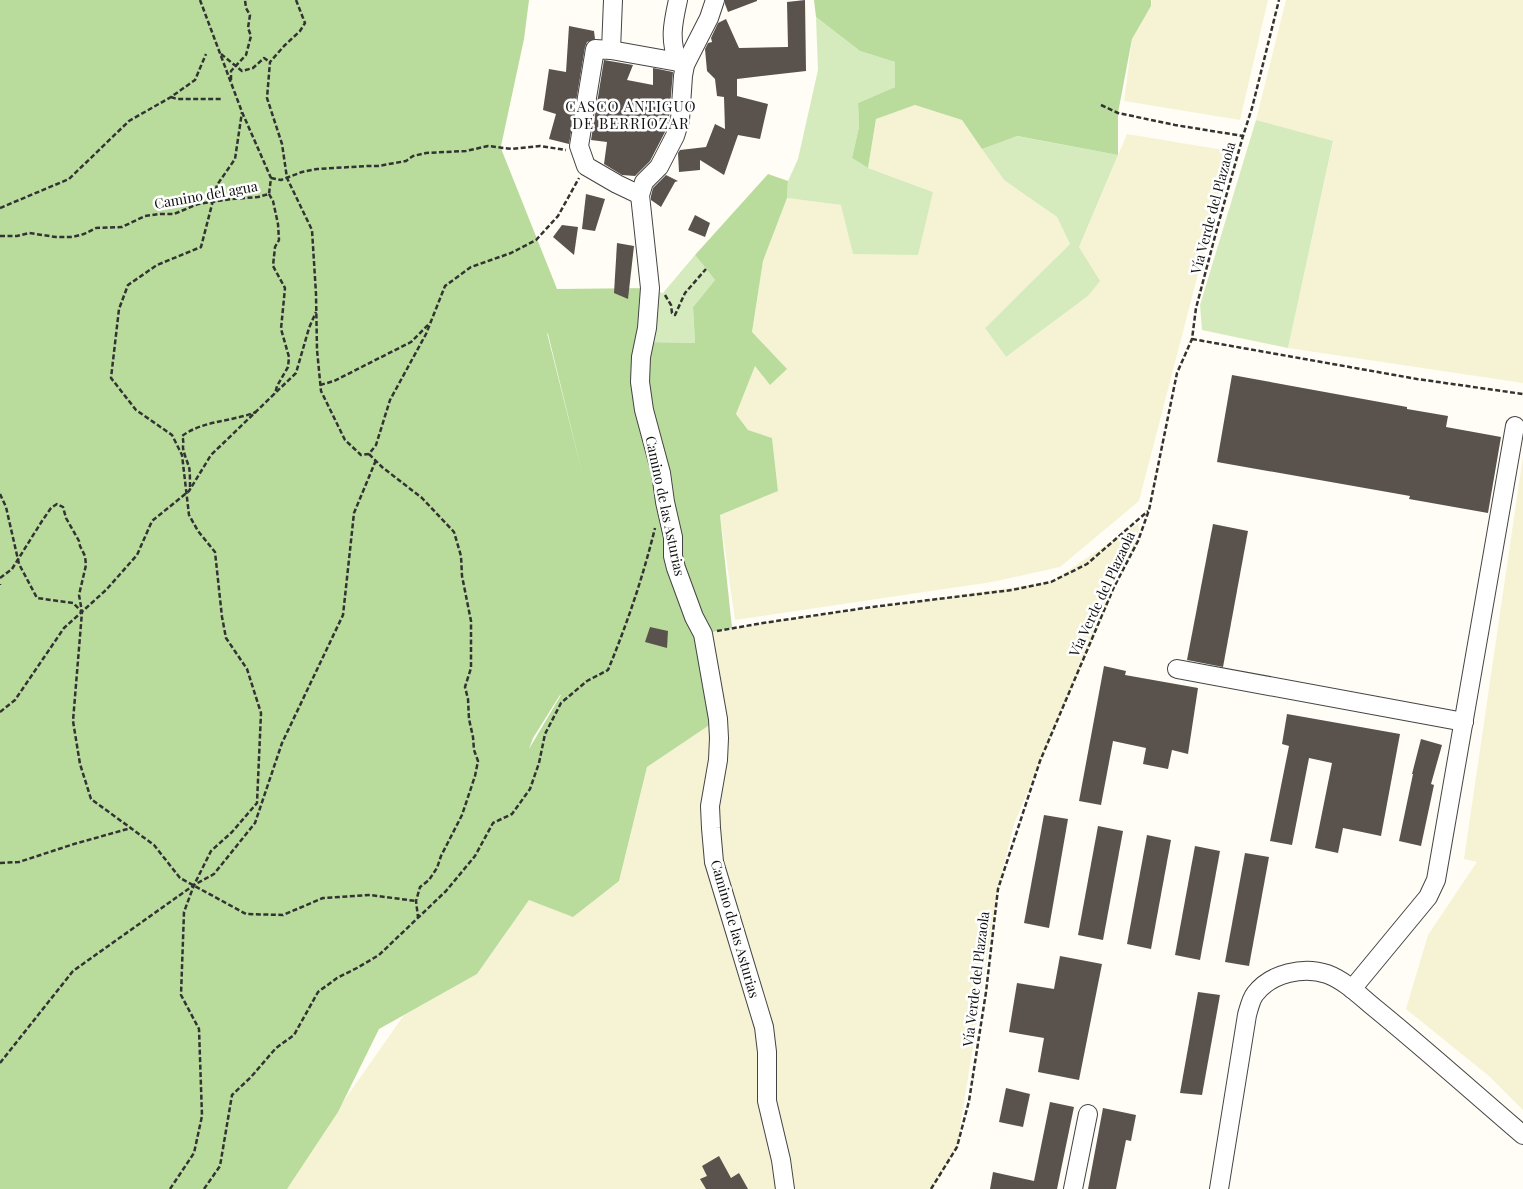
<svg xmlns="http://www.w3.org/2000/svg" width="1523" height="1189" font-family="'Playfair Display',serif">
  <rect width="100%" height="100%" fill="#fffdf5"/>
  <g fill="#f6f3d4">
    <path d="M1152 0H1268L1240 120 1124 101 1132 39 1151 6Z"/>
    <path d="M1286 0H1523V383L1288 348 1333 142 1256 120Z"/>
    <path d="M915 105 962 120 1004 180 1057 217 1070 244 985 328 1006 357 1088 296 1099 281 1079 247 1127 134 1230 151 1139 501 1060 567 992 582 735 620 720 515 778 490 772 438 748 430 736 414 755 365 752 333 763 261 787 198 841 205 933 192 868 168 876 119Z"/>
    <path d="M1523 456V1110L1489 1076 1406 1009 1428 935 1477 862 1464 859Z"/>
    <path d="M1139 523 1138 541 1114 587 1014 824 998 889 957 1147 933 1189H282L404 1015 477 974 529 900 619 881 647 767 711 724 703 634 763 623 1051 582Z"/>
  </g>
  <g fill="#d5ebbd">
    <path d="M816 17 860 51 895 62V87L858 103 859 127 852 158 868 168 933 192 918 255 853 254 841 205 787 198 788 181 798 159 818 70Z"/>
    <path d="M1256 120 1333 141 1288 348 1202 330 1200 305Z"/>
    <path d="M1016 136 1118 155 1079 247 1100 281 1088 296 1006 357 985 328 1070 244 1057 217 1004 180 982 149Z"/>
    <path d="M695 255 715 280 693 307 695 343 649 342 651 290 663 293Z"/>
  </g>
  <g fill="#b9dc9c" fill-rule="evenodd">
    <path d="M0 0H529L524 39 501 146 502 151 557 289 650 288 649 342 695 343 693 307 715 280 695 255 768 174 788 181 787 198 763 261 752 332 787 369 770 385 755 366 736 414 748 430 772 438 778 491 720 515 732 628 703 634 711 724 647 767 619 881 573 917 529 900 477 974 379 1029 338 1112 287 1189H0ZM547 333 548 334 583 476ZM560 695H561L529 749 533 738Z"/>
    <path d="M814 0H1151V6L1132 39 1118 113V155L1017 136 982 149 962 120 915 105 876 119 868 168 852 158 859 127 858 103 895 87V62L860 51 816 17Z"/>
  </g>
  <g fill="#5a524d">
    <path d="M725 0H757V1L728 12 725 4Z"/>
    <path d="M805 0 806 71 737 79V96L768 104 760 139 738 135 724 175 700 160V170L679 172 678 153 680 150 706 147 715 124 725 129 724 97 717 96 715 79 707 71 705 49 708 43 712 42 711 38 718 23 726 19 739 48 788 47 787 2Z"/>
    <path d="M569 26 594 31 595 39 587 42 585 47 569 144 549 139 556 114 543 110 549 69 566 72Z"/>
    <path d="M604 60 633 65 627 80 653 85V68L673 72 669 118 665 132 650 161 635 176 622 175 604 164 607 142 591 140Z"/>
    <path d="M666 175 678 181 675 182 661 207 651 200V196L653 188Z"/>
    <path d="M586 194 605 199 595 231 582 229Z"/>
    <path d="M695 215 710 223 705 237 688 230Z"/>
    <path d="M562 225 578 227 574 255 553 237Z"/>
    <path d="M617 243 634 246 628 299 614 293Z"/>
    <path d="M1232 375 1407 407V409L1448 416 1446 427 1501 437 1488 513 1409 499 1410 496 1217 462Z"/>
    <path d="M1213 524 1248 531 1223 667 1187 660Z"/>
    <path d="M650 627 668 631 667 648 645 642Z"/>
    <path d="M1104 666 1126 671 1125 675 1198 688 1188 754 1172 750 1168 769 1143 764 1146 748 1113 741 1101 805 1079 801Z"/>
    <path d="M1287 714 1400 734 1381 836 1343 828 1338 853 1315 848 1332 763 1309 758 1292 845 1270 841 1289 746 1282 744Z"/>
    <path d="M1421 739 1442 745 1431 784 1434 785 1421 846 1399 841 1413 774H1412Z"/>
    <path d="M1044 815 1068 819 1049 928 1024 923Z"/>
    <path d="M1098 826 1123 831 1103 940 1078 935Z"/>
    <path d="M1147 835 1171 840 1151 949 1127 944Z"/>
    <path d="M1195 846 1220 851 1200 960 1175 955Z"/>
    <path d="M1245 853 1269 857 1249 966 1225 962Z"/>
    <path d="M1060 956 1102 964 1079 1080 1038 1072 1044 1038 1009 1032 1017 983 1054 989Z"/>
    <path d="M1198 992 1220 995 1202 1095 1180 1093Z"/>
    <path d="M1006 1088 1030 1094 1023 1127 999 1122Z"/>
    <path d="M1050 1102 1074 1107 1057 1189H990L993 1172 1034 1181Z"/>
    <path d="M1103 1108 1136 1115 1131 1141 1126 1140 1116 1189H1088Z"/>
    <path d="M719 1156 731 1178 739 1173 748 1189H706L700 1179 707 1176 702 1166Z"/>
  </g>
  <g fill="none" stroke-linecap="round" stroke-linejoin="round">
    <g stroke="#444" stroke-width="20">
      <g id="minor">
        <path d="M678 0C673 23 669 39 678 62"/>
        <path d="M715 0 709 18 685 65 683 76 680 120 675 136 659 167 644 182 640 195 650 288 647 328 641 357 640 382 644 410 661 473 665 502 673 537V556L676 568 694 617 703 634 718 719 719 738 718 760 710 806 711 828 714 862 764 1027 767 1052V1101L781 1160 785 1189"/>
        <path d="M611 50 613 0"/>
        <path d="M640 195 617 184 586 166 579 146 595 49 611 50 678 62 685 65"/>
        <path d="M1177 669 1464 722"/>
        <path d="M1352 989 1428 897 1436 880 1515 426"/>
        <path d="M1073 1189 1088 1114"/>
        <path d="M1219 1189 1247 1015C1249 1008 1251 999 1255 994 1271 973 1304 966 1327 974 1346 981 1361 997 1376 1009 1426 1050 1474 1093 1523 1135"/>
      </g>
    </g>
    <g stroke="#333" stroke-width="2.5" stroke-dasharray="5 2.5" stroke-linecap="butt">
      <path d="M296 0 305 23 300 31 284 46 270 62 267 98 282 144 287 178 312 230 316 294 317 350 321 391 345 440 361 455 369 454 376 445 390 400 426 334 445 286 471 267 511 253 536 240 558 216 579 178"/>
      <path d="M221 54 242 71 253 68 264 58 270 62"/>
      <path d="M231 80V71L246 55 251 36 248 28 250 15 246 8 245 0"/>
      <path d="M171 97 177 99H223"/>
      <path d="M1101 105 1118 113 1175 125 1243 136"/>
      <path d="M271 178 281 180 302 172 317 169 367 166H378L406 161 413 156 426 153 466 151 488 146 512 149 540 146 566 150"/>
      <path d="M269 194 273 201 278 224 279 240 275 247 273 266 285 288 281 329 289 357 288 367 277 386 275 394"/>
      <path d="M0 208 69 179 129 121 171 97 195 80 206 54"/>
      <path d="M0 236H17L29 233 56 237H72L84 234 96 228 122 227 145 216 160 214H174L198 204 232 199 258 197 269 194 271 178 242 112 200 0"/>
      <path d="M665 295 671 305 672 313 675 315 685 293 706 269"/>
      <path d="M1192 339 1417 379 1523 394"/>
      <path d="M320 385 334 381 411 342 429 324"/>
      <path d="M369 454 382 467 422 498 454 532 461 556 462 576 471 621V668L465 687 468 699 469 719 473 737 474 750 478 761 475 776 462 815 441 856 437 868 429 880 420 887 416 901 418 917"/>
      <path d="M190 487C190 482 190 470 189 467 187 461 184 454 183 448 183 442 184 441 182 436 204 420 231 422 256 412"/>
      <path d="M0 494 6 507 19 564 37 598 73 603 82 612 73 721 80 764 91 799 154 845 180 878 246 914 283 915 323 898 370 895 416 901"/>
      <path d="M0 578 12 569 42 521 51 508 57 504 63 507 66 518 79 541 80 546 85 556 86 565 79 595 82 612"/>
      <path d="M0 584V585"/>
      <path d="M717 631 763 623 872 607 1012 590 1051 582 1087 564 1148 511"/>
      <path d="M0 712 15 700 64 628 106 590 137 555 152 521 189 491 211 455 296 373 309 328 316 312"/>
      <path d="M0 863 19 862 74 844 131 828"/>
      <path d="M0 1063 73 971 194 885 214 874 255 823 282 743 343 615 354 513 376 460"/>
      <path d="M170 1189 194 1153 202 1116 199 1029 181 995 184 912 194 885 211 851 232 832 257 803 261 713 247 669 226 638 222 617 215 552 198 531 189 515 182 455 172 435 136 410 111 378 119 309 128 285 157 265 201 247 217 185 235 159 242 112"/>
      <path d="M204 1189 220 1166 232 1095 251 1077 276 1048 294 1035 318 992 337 978 357 968 379 955 446 891 475 856 493 823 512 814 530 789 539 763 545 734 561 703 587 681 608 670C627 624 643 577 655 528"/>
      <path d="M931 1189 957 1147 969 1101 986 992 998 889 1040 761 1114 587 1138 541 1149 510 1177 373 1192 339 1196 308 1218 225 1243 136 1252 108 1279 0"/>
    </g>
    <use href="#minor" stroke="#fff" stroke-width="18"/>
  </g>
  <g text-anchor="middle" stroke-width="5" stroke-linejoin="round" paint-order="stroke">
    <g font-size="14" fill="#111" stroke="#fff">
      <text transform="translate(206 195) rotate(-10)" y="5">Camino del agua</text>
      <text transform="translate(1213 208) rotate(-75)" y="5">Vía Verde del Plazaola</text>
      <text transform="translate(665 506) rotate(78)" y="5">Camino de las Asturias</text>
      <text transform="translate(1102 594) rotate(-65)" y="5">Vía Verde del Plazaola</text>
      <text transform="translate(735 929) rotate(74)" y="5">Camino de las Asturias</text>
      <text transform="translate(976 979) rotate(-83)" y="5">Vía Verde del Plazaola</text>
    </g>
    <g font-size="15" letter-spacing="1" fill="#111" stroke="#fff">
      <text x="631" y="112">CASCO ANTIGUO<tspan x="631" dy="17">DE BERRIOZAR</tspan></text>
    </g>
  </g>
</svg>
